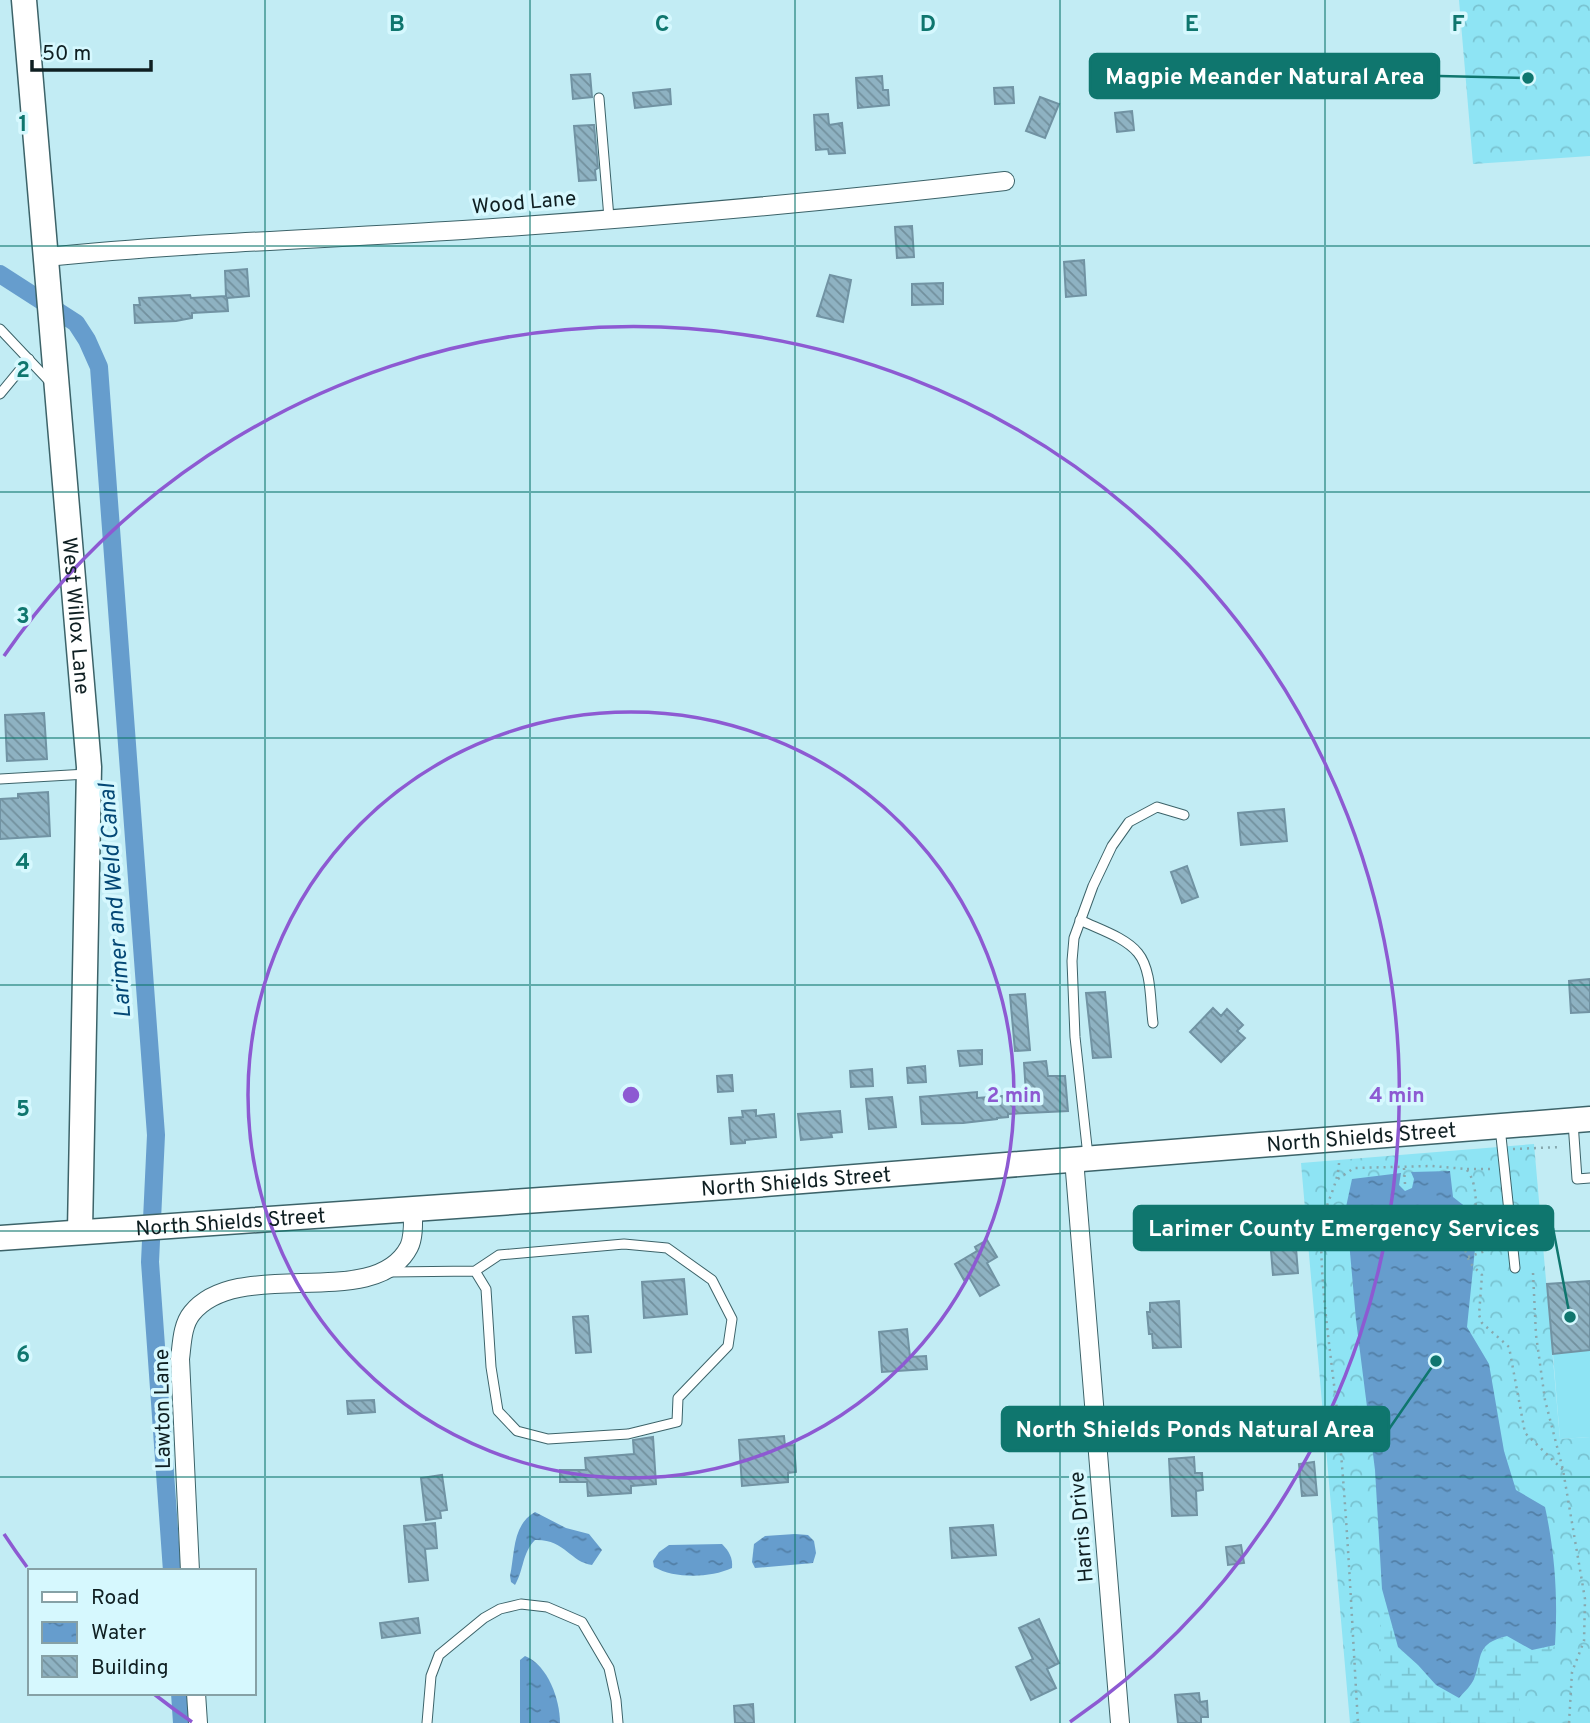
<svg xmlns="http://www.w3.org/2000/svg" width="1590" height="1723" font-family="Overpass,sans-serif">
  <defs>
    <pattern id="forest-crowns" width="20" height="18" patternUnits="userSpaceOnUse" patternTransform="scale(1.75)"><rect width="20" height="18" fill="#8ee4f4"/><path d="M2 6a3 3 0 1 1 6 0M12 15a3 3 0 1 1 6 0" fill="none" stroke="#79c3d1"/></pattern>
    <pattern id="wetland-marsh" width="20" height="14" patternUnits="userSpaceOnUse" patternTransform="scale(1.75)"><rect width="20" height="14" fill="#8ee4f4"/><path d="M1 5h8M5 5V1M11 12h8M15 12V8" fill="none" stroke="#79c3d1"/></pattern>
    <pattern id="water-ripples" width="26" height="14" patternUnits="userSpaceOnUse" patternTransform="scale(1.75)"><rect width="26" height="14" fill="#669dcd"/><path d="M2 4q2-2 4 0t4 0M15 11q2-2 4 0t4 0" fill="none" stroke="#527fa6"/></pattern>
    <pattern id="building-back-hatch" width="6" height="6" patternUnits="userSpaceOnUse" patternTransform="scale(1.75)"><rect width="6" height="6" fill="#8eb2c2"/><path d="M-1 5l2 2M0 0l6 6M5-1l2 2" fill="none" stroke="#72909d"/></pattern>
  </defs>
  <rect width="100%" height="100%" fill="#c2ecf4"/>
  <path fill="#8ee4f4" d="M1590 1350V1437L1560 1439 1553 1354Z"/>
  <g fill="url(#forest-crowns)">
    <path d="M1459 0H1590V156L1473 164Z"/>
    <path d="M1534 1144 1560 1439 1590 1437V1723H1350L1301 1163Z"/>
  </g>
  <path fill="url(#wetland-marsh)" d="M1382 1589 1398 1647 1418 1665 1436 1685 1473 1681C1479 1657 1481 1643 1507 1636L1532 1650 1555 1645 1538 1672 1519 1681V1708L1523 1723H1383L1379 1650Z"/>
  <g fill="url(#water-ripples)">
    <path d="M1450 1171 1453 1197 1467 1208 1460 1246 1475 1249 1467 1327 1489 1364 1504 1451 1516 1490 1545 1507C1555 1553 1558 1598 1555 1645L1532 1650 1507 1636C1475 1644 1483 1656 1474 1679 1471 1686 1464 1692 1459 1698L1436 1685 1418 1665 1398 1647 1382 1589 1375 1470 1356 1320 1346 1207 1352 1179 1401 1173 1399 1185 1405 1191 1412 1188 1414 1179 1411 1172Z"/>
    <path d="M535 1512 566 1528 589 1534 602 1550 592 1565C570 1562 565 1539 535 1540 522 1553 524 1570 515 1585L511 1582 510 1576C515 1553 512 1525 535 1512Z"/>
    <path d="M795 1534 808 1535 814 1541 816 1553 813 1563 755 1568 752 1562 754 1544 765 1536Z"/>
    <path d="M722 1544C729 1551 733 1558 732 1568 710 1578 675 1579 654 1567L653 1561 659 1552 669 1545Z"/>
    <path d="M525 1656C548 1665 560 1700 560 1723H520V1660Z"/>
  </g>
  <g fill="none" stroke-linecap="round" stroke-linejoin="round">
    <g stroke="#669dcd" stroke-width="18">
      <path d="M0 274 76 323 87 340 99 367 156 1135 150 1262 172 1571"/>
      <path d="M180 1693 182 1723"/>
    </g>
  </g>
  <g fill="url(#building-back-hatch)" stroke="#7193a3" stroke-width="2">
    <path d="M590 74 592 97 573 99 571 75Z"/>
    <path d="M882 76 883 90H888L889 105 858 108 856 78Z"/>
    <path d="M1013 87 1014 103 995 104 994 88Z"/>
    <path d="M670 89 671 104 635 108 633 93Z"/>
    <path d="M1040 97 1059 104 1045 138 1026 131Z"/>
    <path d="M1132 111 1134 130 1117 132 1115 113Z"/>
    <path d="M828 114 829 125 842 123 845 153 829 154 828 149 816 150 814 115Z"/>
    <path d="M592 125H594L598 168 595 170 596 180 579 181 574 126Z"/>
    <path d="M912 226 914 257 897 258 895 227Z"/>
    <path d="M1084 260 1086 295 1066 297 1064 262Z"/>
    <path d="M247 269 249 296 227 298 228 311 192 313V318L176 321 135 323 134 305H140L139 298 190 295 191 298 226 296 225 271Z"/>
    <path d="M830 275 851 280 843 322 817 316Z"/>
    <path d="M943 283V304L912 305V284Z"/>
    <path d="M44 713 47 759 7 761 5 715Z"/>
    <path d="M48 792 50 836 0 839V799L18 798V794Z"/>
    <path d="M1284 809 1287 841 1241 845 1238 813Z"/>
    <path d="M1187 866 1198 897 1182 903 1171 872Z"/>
    <path d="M1590 979V1012L1571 1013 1569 981Z"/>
    <path d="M1105 992 1111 1057 1093 1058 1086 993Z"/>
    <path d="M1025 994 1030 1050 1015 1051 1010 995Z"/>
    <path d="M1213 1008 1221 1016 1227 1009 1243 1025 1237 1031 1245 1038 1221 1062 1190 1032Z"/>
    <path d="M982 1050V1064L960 1066 958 1051Z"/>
    <path d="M1046 1061 1048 1076H1065L1068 1111 1008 1114V1117L997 1118V1119L963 1123 922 1124 920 1097 977 1092V1098L1026 1094 1024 1063Z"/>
    <path d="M925 1066 926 1082 908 1083 907 1068Z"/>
    <path d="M872 1069 873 1086 851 1087 850 1071Z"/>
    <path d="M732 1075 733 1091 718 1092 717 1076Z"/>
    <path d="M892 1097 896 1127 869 1129 866 1099Z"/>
    <path d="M756 1110V1116L774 1114 776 1137 745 1140V1143L731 1144 729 1118 743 1117 742 1111Z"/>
    <path d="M840 1111 842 1132 831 1133 832 1137 801 1140 798 1114Z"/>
    <path d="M1294 1223 1298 1273 1273 1275 1269 1226Z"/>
    <path d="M987 1240 997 1257 987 1263 999 1285 980 1296 969 1277 964 1280 955 1264 977 1251 975 1247Z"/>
    <path d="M684 1279 687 1314 644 1318 642 1282Z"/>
    <path d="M1590 1281V1350L1553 1354 1547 1284Z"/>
    <path d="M1179 1301 1181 1347 1153 1348 1152 1334H1149L1147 1312H1150V1303Z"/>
    <path d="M588 1316 591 1352 576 1353 573 1317Z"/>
    <path d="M907 1329 910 1357 926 1356 927 1369 882 1372 879 1332Z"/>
    <path d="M374 1400 375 1412 348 1414 347 1401Z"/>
    <path d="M784 1436 785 1446 794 1445 796 1472 788 1473V1482L742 1486 739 1440Z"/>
    <path d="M653 1437 656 1484 631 1486V1493L588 1496 587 1482H560V1470H586L585 1458 634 1454 633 1440Z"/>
    <path d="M1194 1457 1195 1473H1202L1203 1490 1196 1491 1197 1515 1172 1516 1169 1459Z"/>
    <path d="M1314 1462 1317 1495 1302 1496 1299 1464Z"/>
    <path d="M442 1475 447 1510 440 1511 441 1518 426 1520 421 1478Z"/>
    <path d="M435 1523 437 1548 425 1549 428 1580 409 1582 404 1526Z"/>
    <path d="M993 1525 996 1555 952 1558 950 1528Z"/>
    <path d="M1241 1545 1244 1563 1228 1565 1226 1547Z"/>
    <path d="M418 1618 420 1633 382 1638 380 1623Z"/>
    <path d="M1039 1619 1059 1663 1047 1669 1056 1688 1031 1700 1016 1667 1033 1659 1019 1628Z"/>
    <path d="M1199 1693 1200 1702 1207 1701 1208 1717H1201V1723H1178L1175 1695Z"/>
    <path d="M753 1704 754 1723H735L734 1706Z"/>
  </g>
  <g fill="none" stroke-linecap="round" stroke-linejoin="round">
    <g stroke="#3c6369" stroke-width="11">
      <g id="lane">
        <path d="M599 98 609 218"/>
        <path d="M0 329 51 383"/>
        <path d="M0 394 29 359"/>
        <path d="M0 779 87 774"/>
        <path d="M1080 920C1098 929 1125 937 1138 953 1152 970 1150 1002 1153 1023"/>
        <path d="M1573 1122 1577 1179 1590 1178"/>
        <path d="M1500 1127 1515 1268"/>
        <path d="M1088 1156 1075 1037 1072 961 1074 938 1093 886 1112 846 1129 822 1157 807 1184 815"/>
        <path d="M389 1272 475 1271 486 1289 491 1367 498 1411 517 1431 548 1439 628 1434 677 1422 678 1398 728 1346 732 1319 712 1280 667 1248 624 1244 499 1255 475 1271"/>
        <path d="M427 1723 431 1676 439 1655 484 1618 500 1609 521 1604 547 1607 582 1622 609 1668 616 1700 618 1723"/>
      </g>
    </g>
    <g stroke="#3c6369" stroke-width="20">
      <g id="street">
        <path d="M46 257C185 243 324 239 463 230 644 218 825 202 1005 181"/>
        <path d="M1074 1159 1120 1723"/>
        <path d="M190 1571 180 1359C182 1344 182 1325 192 1313 239 1255 375 1313 409 1247 414 1237 413 1221 413 1210"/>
        <path d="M196 1693 198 1723"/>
      </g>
    </g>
    <g stroke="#3c6369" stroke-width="27">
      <g id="secondary">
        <path id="s1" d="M24 0 89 767 80 1231"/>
        <path id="s2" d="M0 1238 740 1186 1590 1119"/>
      </g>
    </g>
    <g stroke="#87a8ae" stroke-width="2.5" stroke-dasharray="2 5" stroke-linecap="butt">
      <path d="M1513 1149 1562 1147"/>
      <path d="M1339 1163C1338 1188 1321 1209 1321 1234 1321 1300 1333 1365 1339 1431 1348 1528 1352 1625 1358 1723"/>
      <path d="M1404 1168 1405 1184"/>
      <path d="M1467 1169H1491"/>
      <path d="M1338 1179 1354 1168 1432 1166 1466 1169C1482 1187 1476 1230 1465 1250L1468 1257 1491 1249 1500 1240"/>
      <path d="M1468 1258 1470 1263 1482 1275 1479 1315 1482 1323 1509 1347 1525 1433 1563 1470"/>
      <path d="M1533 1273 1536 1335 1545 1400 1563 1470 1585 1599 1584 1641 1572 1672 1569 1723"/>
    </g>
    <use href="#lane" stroke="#fff" stroke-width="9"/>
    <use href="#street" stroke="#fff" stroke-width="18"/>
    <use href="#secondary" stroke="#fff" stroke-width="24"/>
  </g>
  <path fill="none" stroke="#0f766e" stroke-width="2" stroke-opacity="0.55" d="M265 0V1723M530 0V1723M795 0V1723M1060 0V1723M1325 0V1723M0 246H1590M0 492H1590M0 738H1590M0 985H1590M0 1231H1590M0 1477H1590"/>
  <g fill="none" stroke="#8d5ad2" stroke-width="3.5">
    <circle cx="631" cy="1095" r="383"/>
    <path d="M192 1722A766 766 0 0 1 154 1694M27 1567A766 766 0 0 1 4 1534M4 656A766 766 0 1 1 1070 1722"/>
  </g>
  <g text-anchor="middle" stroke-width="7" stroke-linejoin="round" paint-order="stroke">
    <g font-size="21" fill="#0f1f22" stroke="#d6f8fe">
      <text transform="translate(524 202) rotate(-5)" y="7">Wood Lane</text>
      <text dy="7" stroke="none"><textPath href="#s1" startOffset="618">West Willox Lane</textPath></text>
      <text dy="7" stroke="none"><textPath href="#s2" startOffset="1365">North Shields Street</textPath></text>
      <text dy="7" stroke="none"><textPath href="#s2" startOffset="798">North Shields Street</textPath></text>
      <text dy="7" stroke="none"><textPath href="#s2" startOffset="231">North Shields Street</textPath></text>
      <text transform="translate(162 1409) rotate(-91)" y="7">Lawton Lane</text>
      <text transform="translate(1081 1527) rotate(-95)" y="7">Harris Drive</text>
    </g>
    <g font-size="23" font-style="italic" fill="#044876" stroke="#d6f8fe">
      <text transform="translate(114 901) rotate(-94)" y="8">Larimer and Weld Canal</text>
    </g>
  </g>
  <g font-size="23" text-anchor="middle" font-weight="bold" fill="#0f766e" stroke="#d6f8fe" stroke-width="7" stroke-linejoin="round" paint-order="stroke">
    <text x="397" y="31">B</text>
    <text x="662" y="31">C</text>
    <text x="928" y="31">D</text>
    <text x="1192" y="31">E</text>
    <text x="1458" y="31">F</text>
    <text x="23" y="131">1</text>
    <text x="23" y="377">2</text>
    <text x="23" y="623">3</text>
    <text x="23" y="869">4</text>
    <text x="23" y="1116">5</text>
    <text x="23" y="1362">6</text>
  </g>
  <circle cx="631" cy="1095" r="10" fill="#8d5ad2" stroke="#d6f8fe" stroke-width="3.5"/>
  <g font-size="21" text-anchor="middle" font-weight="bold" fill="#8d5ad2" stroke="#d6f8fe" stroke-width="7" stroke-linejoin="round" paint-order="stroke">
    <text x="1014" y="1102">2 min</text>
    <text x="1397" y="1102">4 min</text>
  </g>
  <path fill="none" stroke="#0f766e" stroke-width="2.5" d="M1528 78L1439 76M1570 1317L1553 1228M1436 1361L1389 1429"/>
  <g fill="#0f766e" stroke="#d6f8fe" stroke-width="2.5">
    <circle cx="1528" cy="78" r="7"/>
    <circle cx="1570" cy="1317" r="7"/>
    <circle cx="1436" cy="1361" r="7"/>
  </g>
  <g fill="#0f766e" stroke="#0f766e" stroke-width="2.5">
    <rect x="1090" y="54" width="349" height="44" rx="7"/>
    <rect x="1134" y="1206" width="419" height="44" rx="7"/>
    <rect x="1002" y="1407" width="387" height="44" rx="7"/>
  </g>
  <g font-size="23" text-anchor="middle" font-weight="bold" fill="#fff">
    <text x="1265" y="84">Magpie Meander Natural Area</text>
    <text x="1344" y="1236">Larimer County Emergency Services</text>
    <text x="1195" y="1437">North Shields Ponds Natural Area</text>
  </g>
  <rect x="28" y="1569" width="228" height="126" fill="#d6f8fe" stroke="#86a1a6" stroke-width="2"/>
  <rect x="42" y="1592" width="35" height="10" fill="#ffffff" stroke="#86a1a6" stroke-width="2"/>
  <text x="91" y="1604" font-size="21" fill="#0f1f22">Road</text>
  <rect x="42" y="1622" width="35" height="21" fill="url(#water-ripples)" stroke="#86a1a6" stroke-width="2"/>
  <text x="91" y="1639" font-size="21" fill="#0f1f22">Water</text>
  <rect x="42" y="1656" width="35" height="21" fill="url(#building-back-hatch)" stroke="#86a1a6" stroke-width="2"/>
  <text x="91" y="1674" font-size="21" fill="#0f1f22">Building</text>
  <path d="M32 60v10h119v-10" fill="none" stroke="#0f1f22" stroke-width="3.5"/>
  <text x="42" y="60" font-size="21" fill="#0f1f22" stroke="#d6f8fe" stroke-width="5" paint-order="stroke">50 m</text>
</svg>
